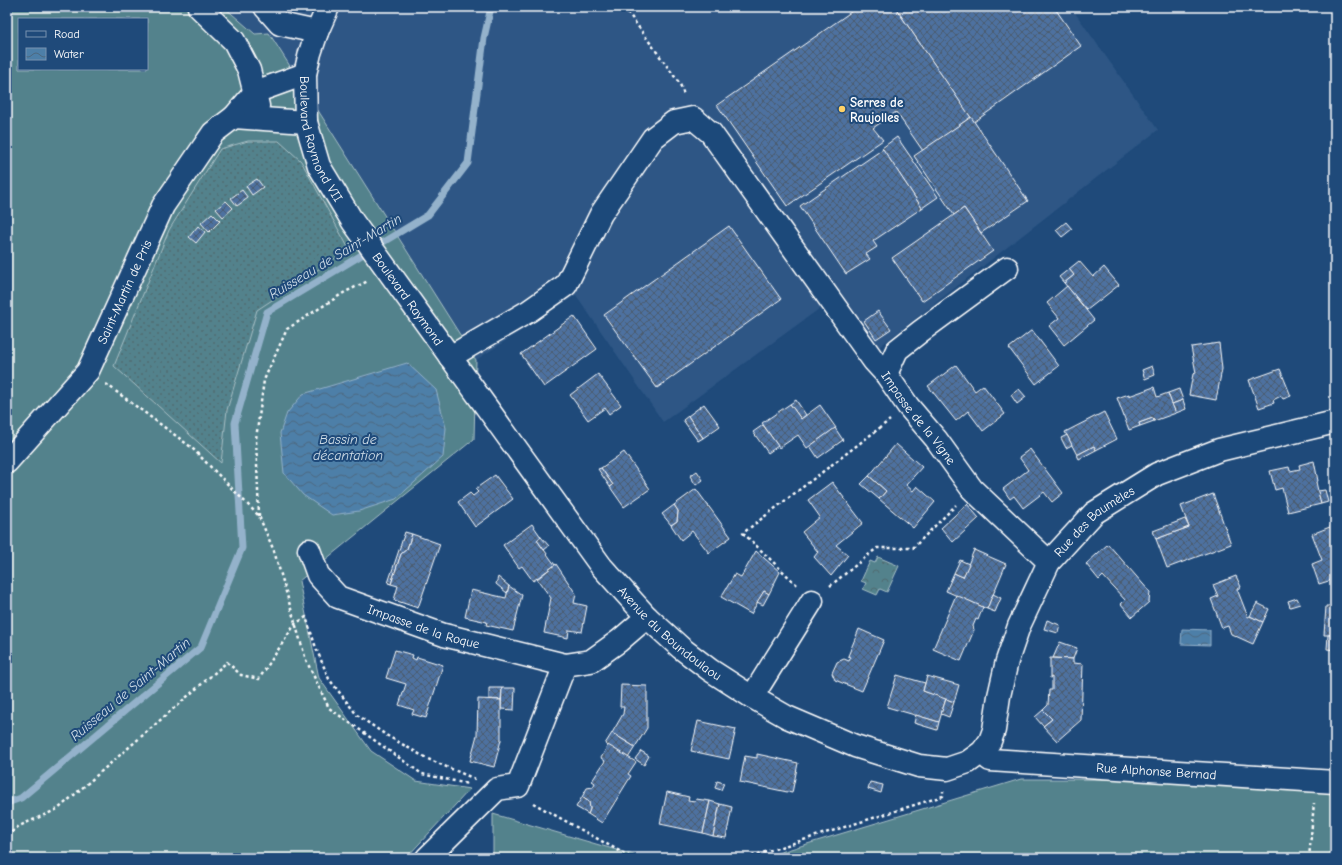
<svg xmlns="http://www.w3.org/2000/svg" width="1342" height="865" font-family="'Comic Neue',sans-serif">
  <defs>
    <pattern id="park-crowns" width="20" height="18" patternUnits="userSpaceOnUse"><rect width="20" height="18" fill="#53828c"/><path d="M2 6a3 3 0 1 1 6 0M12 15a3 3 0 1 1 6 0" fill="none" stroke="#506a6f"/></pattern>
    <pattern id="garden-dots" width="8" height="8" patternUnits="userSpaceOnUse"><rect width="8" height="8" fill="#53828c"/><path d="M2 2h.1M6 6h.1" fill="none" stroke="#506a6f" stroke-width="1.8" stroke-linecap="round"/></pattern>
    <pattern id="water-waves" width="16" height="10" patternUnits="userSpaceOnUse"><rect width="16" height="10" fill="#4d7fa8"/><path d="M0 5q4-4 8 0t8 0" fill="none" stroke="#4d687f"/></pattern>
    <pattern id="building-cross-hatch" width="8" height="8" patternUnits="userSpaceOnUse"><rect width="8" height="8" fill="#4d71a0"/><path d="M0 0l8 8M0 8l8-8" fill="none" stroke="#4c5b6e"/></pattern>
  </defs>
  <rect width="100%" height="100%" fill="#1f4a7a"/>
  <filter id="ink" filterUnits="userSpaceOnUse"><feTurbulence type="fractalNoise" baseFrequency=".025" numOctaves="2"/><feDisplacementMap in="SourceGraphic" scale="8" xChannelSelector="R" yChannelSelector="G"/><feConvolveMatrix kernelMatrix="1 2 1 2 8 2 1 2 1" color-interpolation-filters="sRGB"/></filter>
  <g filter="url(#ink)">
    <path fill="#2d5685" d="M224 7H1071L1158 130 870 354 819 309 663 422 576 295 476 360 269 33 255 34Z"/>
    <g fill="#53828c" stroke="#a9c0c6" fill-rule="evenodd">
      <path d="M7 7H224L255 34 269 33 476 360 474 439 299 581 319 678 371 751 416 781 470 789 406 858H7ZM19 19H147V69H19Z"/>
      <path d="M1021 779 1335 780V858H761Z"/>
      <path d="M493 814 644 858H493Z"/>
    </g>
    <path fill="url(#park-crowns)" stroke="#a9c0c6" d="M878 557 899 566 887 592 880 589 877 595 863 589 866 583 861 581 870 561 875 563Z"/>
    <path fill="url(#garden-dots)" stroke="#a9c0c6" d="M248 141H279L301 161 349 249 257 310 227 410 221 463 114 366 169 230 220 149Z"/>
    <g fill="url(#water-waves)" stroke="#94b2cb">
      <path d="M407 363 436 390 446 428 443 457 396 499 359 511 332 515 303 495 284 473 280 433 287 413 303 394Z"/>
      <path d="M1182 629 1210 630V645L1181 644Z"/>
    </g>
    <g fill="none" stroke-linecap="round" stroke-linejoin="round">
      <path stroke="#94b2cb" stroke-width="7" d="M7 803 21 798 201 647 242 548 235 423 267 312 428 215 468 163 484 38 491 7"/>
    </g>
    <g fill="url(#building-cross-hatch)" stroke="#fff">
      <path d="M858 7H895L971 117 923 151 896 112 873 128 883 140 787 206 717 105Z"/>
      <path d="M895 7H1054L1081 46 974 122Z"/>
      <path d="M971 117 1028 201 981 233 964 208 954 215 914 156Z"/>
      <path d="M897 137 938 197 922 208 882 148Z"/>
      <path d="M883 149 922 208 873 241 877 247 866 254 870 259 846 274 800 206Z"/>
      <path d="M257 179 263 187 252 195 246 186Z"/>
      <path d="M242 190 248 198 237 206 231 198Z"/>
      <path d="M226 201 233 208 223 217 216 209Z"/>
      <path d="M964 208 993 251 922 301 892 258Z"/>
      <path d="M212 213 220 221 209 232 201 223Z"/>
      <path d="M1066 222 1072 229 1062 237 1056 230Z"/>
      <path d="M198 226 205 232 196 243 189 237Z"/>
      <path d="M729 226 781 299 657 388 604 315Z"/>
      <path d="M1079 261 1093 277 1104 267 1119 285 1087 310 1064 283 1074 275 1069 269Z"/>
      <path d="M1069 269 1074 275 1064 283 1059 277Z"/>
      <path d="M1067 286 1094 320 1064 345 1049 326 1059 318 1047 303Z"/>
      <path d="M878 311 891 329 876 339 864 321Z"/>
      <path d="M574 316 597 349 544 387 521 354Z"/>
      <path d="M1032 330 1059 366 1036 384 1009 348Z"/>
      <path d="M1219 343 1222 369 1216 400 1189 395 1193 374 1196 373 1191 347Z"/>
      <path d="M956 365 975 391 983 385 1005 414 983 431 968 411 956 421 928 386Z"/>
      <path d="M1152 366 1155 375 1145 379 1142 370Z"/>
      <path d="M1280 369 1291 396 1283 399 1281 396 1273 400 1274 403 1259 408 1249 380Z"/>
      <path d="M598 374 621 405 609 414 605 408 588 420 570 395Z"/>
      <path d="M1154 387 1157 397 1168 393 1176 413 1154 421 1153 418 1139 423 1140 426 1129 430 1117 398 1129 394V396Z"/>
      <path d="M1019 389 1026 397 1017 404 1011 395Z"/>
      <path d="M1179 389 1183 400 1172 404 1168 393Z"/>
      <path d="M796 400 806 415 801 419 790 404Z"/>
      <path d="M1183 400 1186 409 1176 413 1172 404Z"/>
      <path d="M704 404 720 426 703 438 688 416Z"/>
      <path d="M790 404 801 419 820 405 836 428 807 448 798 435 779 448 762 423Z"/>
      <path d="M1104 412 1117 439 1096 450 1094 446 1077 455 1065 432Z"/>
      <path d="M688 416 703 438 698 441 683 420Z"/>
      <path d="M1153 418 1154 421 1140 426 1139 423Z"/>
      <path d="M763 425 778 446 768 453 753 432Z"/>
      <path d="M835 428 843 440 818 458 810 446Z"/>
      <path d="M1067 435 1072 445 1066 448 1061 438Z"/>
      <path d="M896 444 922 467 906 485 913 491 917 486 935 502 913 528 879 499 886 491 869 476Z"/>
      <path d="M1094 446 1096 450 1079 459 1077 455Z"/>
      <path d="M1030 449 1063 493 1052 502 1044 492 1023 508 1014 496 1010 499 1003 489 1028 470 1019 457Z"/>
      <path d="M624 452 650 489 624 507 610 487 613 485 601 468Z"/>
      <path d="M1314 461 1318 481 1316 482 1321 504 1288 512 1282 488 1275 490 1270 471 1289 467 1290 471 1300 469 1299 465Z"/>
      <path d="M601 468 613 485 610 487 598 469Z"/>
      <path d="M697 471 703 480 696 485 690 476Z"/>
      <path d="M495 475 513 499 475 527 458 502 470 493 473 496 478 492 475 489Z"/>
      <path d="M869 476 886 491 879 499 861 484Z"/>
      <path d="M832 482 863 523 836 545 848 555 831 576 814 557 818 552 802 532 820 517 808 500Z"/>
      <path d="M696 489 731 537 709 553 692 531 681 540 671 525 677 521 678 511 674 505Z"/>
      <path d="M1325 490 1328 502 1321 504 1318 491Z"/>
      <path d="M1213 494 1231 544 1167 568 1156 539 1189 527 1181 506Z"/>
      <path d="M967 504 979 518 953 542 941 528Z"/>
      <path d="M674 505 678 511 677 521 671 525 662 514Z"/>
      <path d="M1185 519 1189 527 1156 539 1153 531Z"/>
      <path d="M532 524 541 537 537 540 555 565 533 581 522 566 519 568 503 545Z"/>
      <path d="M1335 525V579L1319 584 1312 564 1322 560 1312 534Z"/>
      <path d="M405 532 412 534 407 549 401 554 391 584 388 583Z"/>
      <path d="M412 534 440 544 418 608 394 600 398 586 391 584 401 554 407 549Z"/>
      <path d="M541 537 549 546 544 550 537 540Z"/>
      <path d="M1108 544 1150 592 1149 602 1132 617 1121 604 1125 600 1103 576 1099 580 1086 564Z"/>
      <path d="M974 550 1006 564 987 609 946 591 954 573 963 577Z"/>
      <path d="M756 551 780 572 769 594 764 591 751 614 721 597 735 574 741 577Z"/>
      <path d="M960 560 969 564 963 577 954 573Z"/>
      <path d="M556 564 576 594 574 603 587 606 582 632 569 630 568 638 544 633 551 598 537 579Z"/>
      <path d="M1236 576 1241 587 1237 589 1248 617 1250 616 1263 622 1253 644 1231 634 1228 626 1222 628 1211 599 1218 596 1213 585Z"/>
      <path d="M498 577 509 586 507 593 496 584Z"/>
      <path d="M509 586 522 595 513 631 486 625 487 622 465 617 471 590 506 598Z"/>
      <path d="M764 591 769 594 763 605 757 602Z"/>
      <path d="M993 594 1001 598 995 612 987 609Z"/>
      <path d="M956 595 983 607 978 620 976 619 973 626 974 630 961 661 933 649Z"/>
      <path d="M1297 598 1300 604 1290 607 1288 601Z"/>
      <path d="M1257 603 1269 609 1263 622 1250 616Z"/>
      <path d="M1326 606H1335V635H1324Z"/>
      <path d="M1047 620 1060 625 1058 633 1044 629Z"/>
      <path d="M859 629 884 640 862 691 835 680 832 673 837 662 844 659 849 661 851 657 848 656Z"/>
      <path d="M1328 635H1335V650L1327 649Z"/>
      <path d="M1060 642 1077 648 1073 659 1053 658Z"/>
      <path d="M395 650 413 655 412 658 416 660 417 657 443 665 426 718 412 714 414 710 399 705 406 684 386 678Z"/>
      <path d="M1050 658 1073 659V663L1083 664 1081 720 1057 741 1043 726 1052 719 1043 710 1048 705 1049 690H1052V677L1050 678Z"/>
      <path d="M897 675 925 683 923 691 946 698 939 722 887 707Z"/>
      <path d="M927 676 959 685 954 702 923 691Z"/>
      <path d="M621 685 647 686V728L635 747 612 733 623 714 624 707H620Z"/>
      <path d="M489 688H502L501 700 489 699Z"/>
      <path d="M502 688H515L514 710 501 709Z"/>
      <path d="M478 699 501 700V740L494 767 470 761 477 735Z"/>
      <path d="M946 699 954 702 949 717 941 714Z"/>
      <path d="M1043 710 1052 719 1043 726 1035 717Z"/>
      <path d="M916 715 939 722 937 730 914 723Z"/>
      <path d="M698 721 736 729 729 759 691 751Z"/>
      <path d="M612 733 635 747 628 758 605 744Z"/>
      <path d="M608 745 636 762 628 774 631 776 602 823 588 814 590 809 589 802 582 797 587 788 593 787 595 783 592 781 605 761 601 758Z"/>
      <path d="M641 751 649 756 644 765 635 759Z"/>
      <path d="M757 754 798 763 792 793 740 782 745 756 757 758Z"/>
      <path d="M717 781 724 783 721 790 715 788Z"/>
      <path d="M870 782 883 785 881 793 868 789Z"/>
      <path d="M667 792 689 797 688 801 695 802 696 799 710 801 703 833 660 824Z"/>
      <path d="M582 797 589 802 590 809 588 814 576 807Z"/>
      <path d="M710 801 720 804 713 836 703 833Z"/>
      <path d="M720 804 732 807 726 838 713 836Z"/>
    </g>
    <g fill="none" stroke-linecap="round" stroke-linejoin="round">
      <g stroke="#fff" stroke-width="25">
        <g id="minor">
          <path d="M199 7 234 41 249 70 258 106"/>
          <path d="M265 7 280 24 317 32"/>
          <path id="s1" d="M328 7 317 32 310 53 305 74 306 122 319 166 353 222 601 566 647 617 681 648 710 670 752 697 787 717 855 746 919 766 947 769 968 762 982 752 990 741 994 730 999 696 1007 661 1019 626 1049 562 1094 513 1157 474 1219 450 1335 422"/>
          <path d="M305 74 255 92 234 117 306 122"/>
          <path id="s2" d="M450 357 529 311 566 285 601 214 653 138 674 122 693 118 711 133 874 361 886 374 908 406 936 439 972 489 1049 562"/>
          <path d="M886 374 897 350 921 331 1007 268"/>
          <path id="s3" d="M7 462 88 371 163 206 213 133 234 117"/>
          <path id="s4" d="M309 550 318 575 338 597 444 635 565 665 591 661 619 641 647 617"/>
          <path d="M752 697 812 601"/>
          <path id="s5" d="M982 752 990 760 1335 782"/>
          <path d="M427 858 497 789 518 786 565 665"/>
        </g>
      </g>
      <g stroke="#fff" stroke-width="2.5" stroke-dasharray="3 3" stroke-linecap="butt">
        <path d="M624 7 680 84 684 95"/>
        <path d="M106 384 191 447 259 516 274 551 306 660 329 708 422 774 468 784"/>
        <path d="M259 516 256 439 264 380 287 329 345 292 368 281"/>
        <path d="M797 585 743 533 890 420"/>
        <path d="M830 586 877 548H913L956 505"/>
        <path d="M533 803 632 858"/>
        <path d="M7 836 19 826 58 809 227 662 241 675 259 679 295 624 306 617 316 648 329 679 357 715 386 735 428 759 475 779"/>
        <path d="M746 858 943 796V791"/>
        <path d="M1309 858 1314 803"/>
      </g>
      <use href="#minor" stroke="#1f4a7a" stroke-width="22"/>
    </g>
  </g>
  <circle fill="#ffd166" stroke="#1f4a7a" stroke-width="1.5" cx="842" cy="109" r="4"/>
  <g text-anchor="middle" stroke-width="4" stroke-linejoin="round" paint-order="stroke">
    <g font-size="13" font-weight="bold" fill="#fff" stroke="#1f4a7a" text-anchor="start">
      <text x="850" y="107">Serres de<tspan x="850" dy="15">Raujolles</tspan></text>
    </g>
    <g font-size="13" fill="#fff" stroke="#1f4a7a">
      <text dy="5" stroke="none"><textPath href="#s1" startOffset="139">Boulevard Raymond VII</textPath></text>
      <text dy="5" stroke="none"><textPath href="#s3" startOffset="209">Saint-Martin de Pris</textPath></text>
      <text dy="5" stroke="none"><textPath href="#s1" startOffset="325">Boulevard Raymond</textPath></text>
      <text dy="5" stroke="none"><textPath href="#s2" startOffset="730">Impasse de la Vigne</textPath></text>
      <text dy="5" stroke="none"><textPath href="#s1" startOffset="1369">Rue des Baumèles</textPath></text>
      <text dy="5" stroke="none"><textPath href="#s4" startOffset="147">Impasse de la Roque</textPath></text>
      <text dy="5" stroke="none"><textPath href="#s1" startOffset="751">Avenue du Boundoulaou</textPath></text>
      <text dy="5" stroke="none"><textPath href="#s5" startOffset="178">Rue Alphonse Bernad</textPath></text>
    </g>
    <g font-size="14" font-style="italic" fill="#d2dfe9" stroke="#1f4a7a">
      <text transform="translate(335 256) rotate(-31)" y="5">Ruisseau de Saint-Martin</text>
      <text x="348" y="444">Bassin de<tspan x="348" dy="16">décantation</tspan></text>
      <text transform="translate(130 689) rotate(-40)" y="5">Ruisseau de Saint-Martin</text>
    </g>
  </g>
  <rect width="1342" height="865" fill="none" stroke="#1f4a7a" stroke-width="24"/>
  <rect x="12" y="12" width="1318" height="841" fill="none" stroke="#fff" stroke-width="1.5" filter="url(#ink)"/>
  <rect x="18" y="18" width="130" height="52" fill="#1f4a7a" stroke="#7992af"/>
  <rect x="26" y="31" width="20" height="6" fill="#1f4a7a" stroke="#7992af"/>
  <text x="54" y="38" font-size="12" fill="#ffffff">Road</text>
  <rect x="26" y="48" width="20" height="12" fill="url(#water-waves)" stroke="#7992af"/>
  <text x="54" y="58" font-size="12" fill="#ffffff">Water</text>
</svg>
